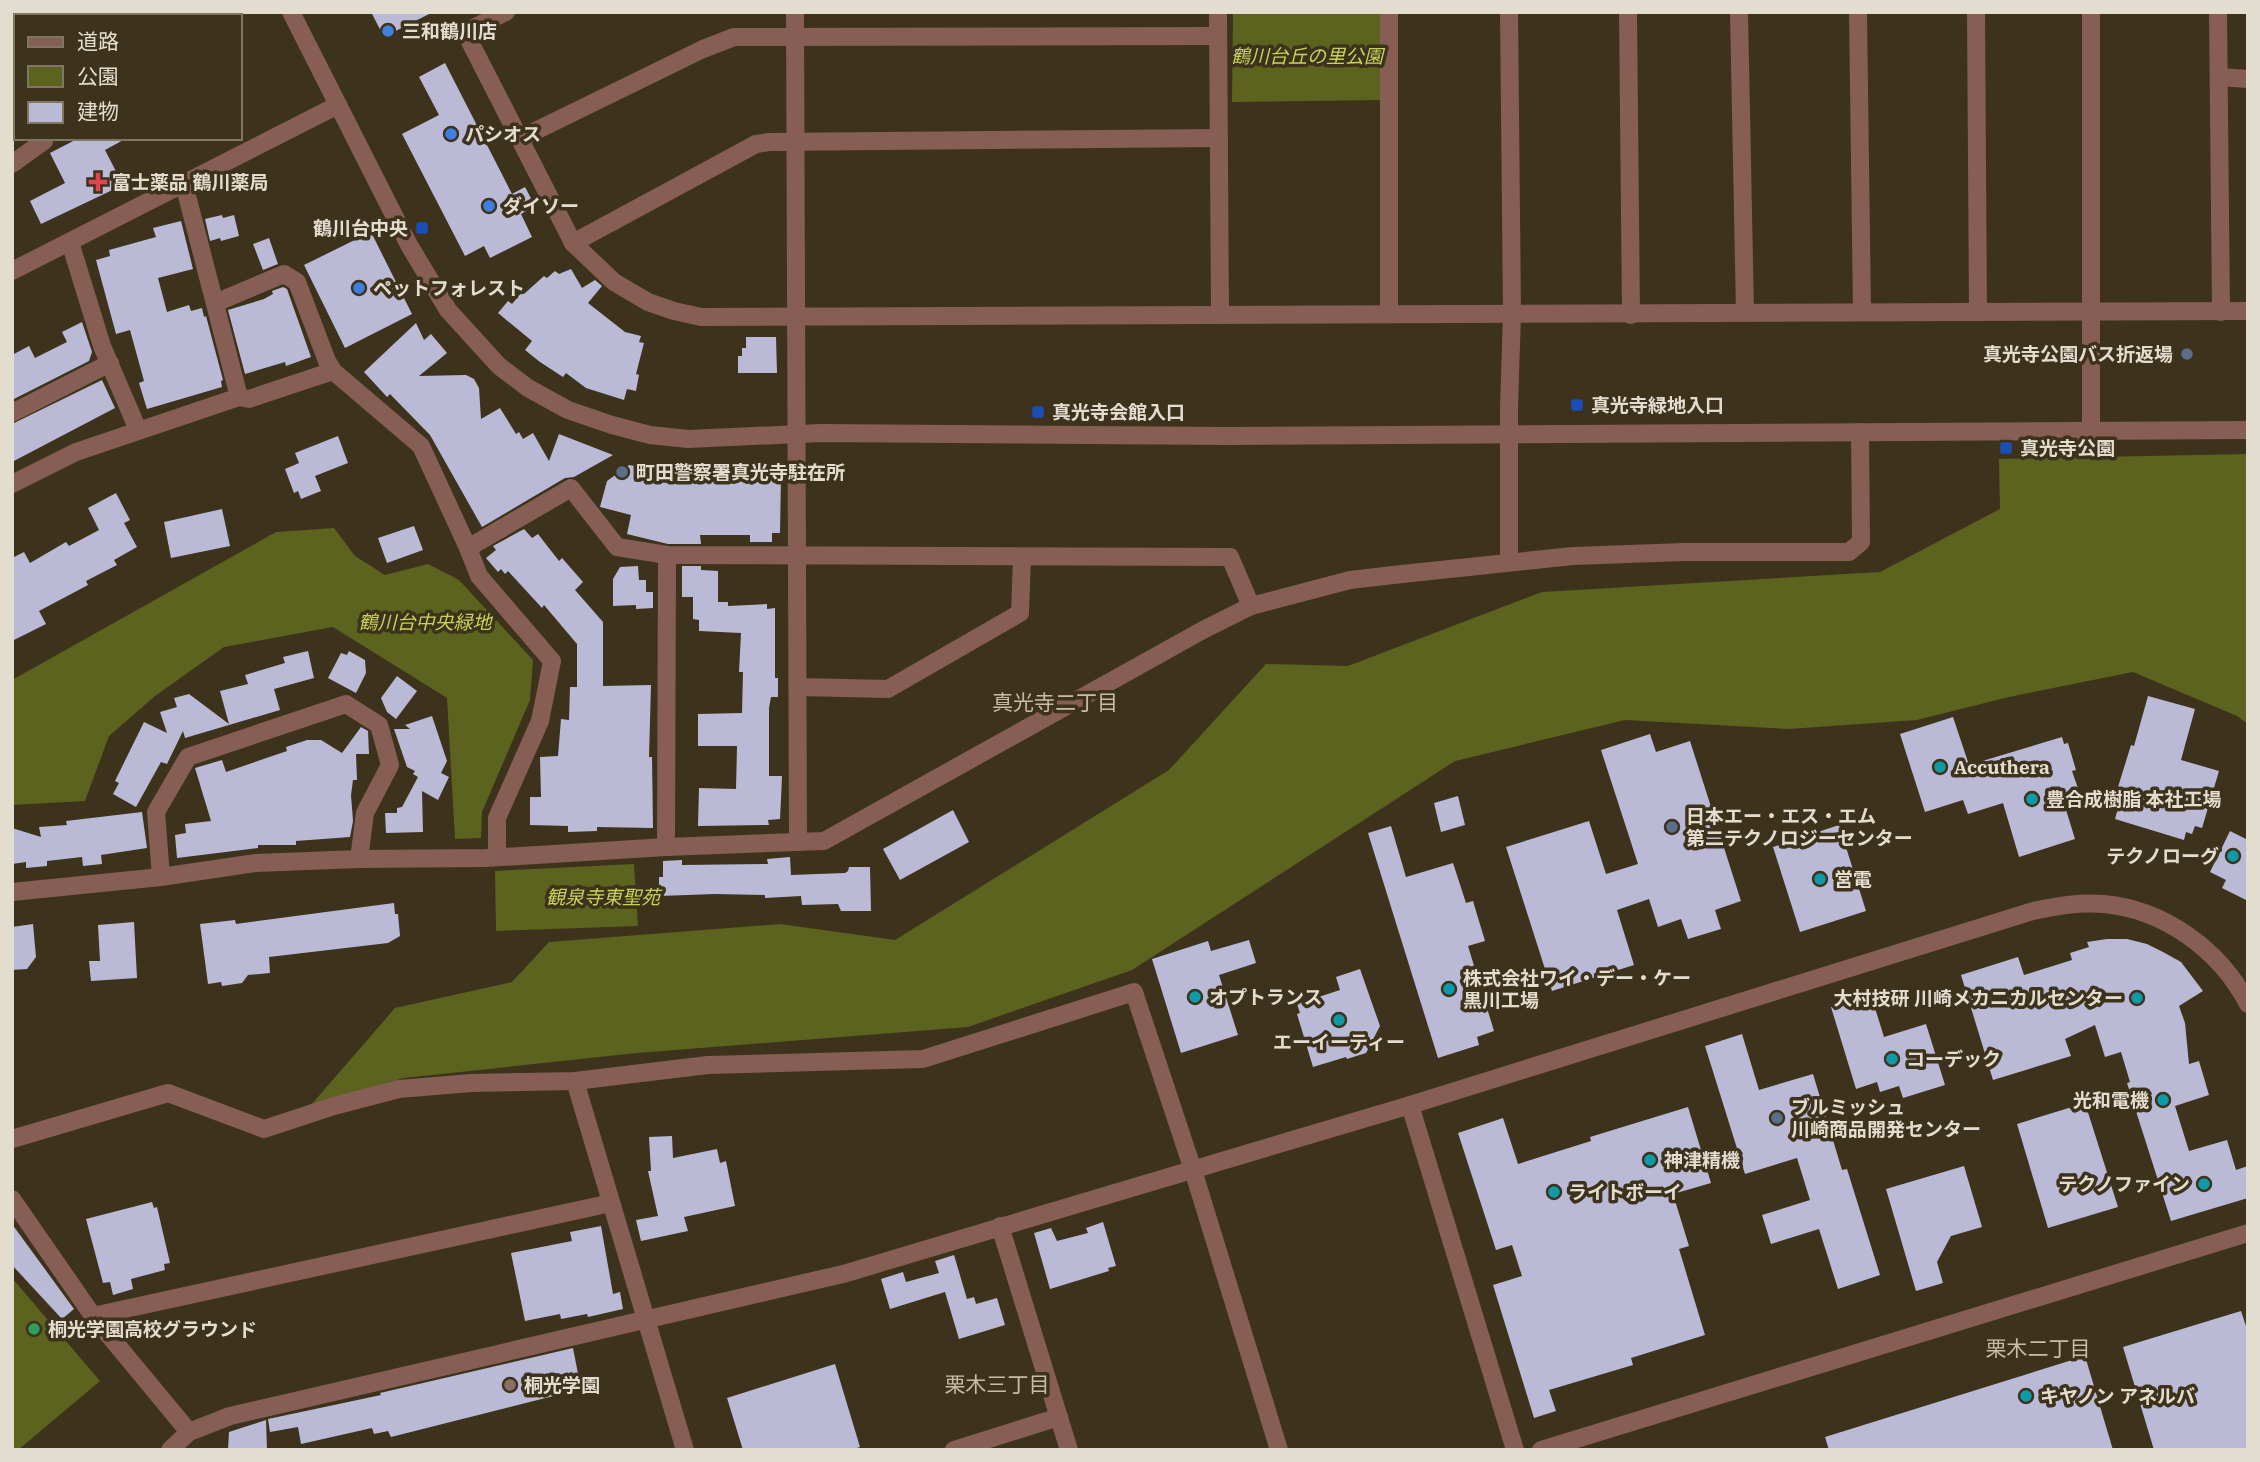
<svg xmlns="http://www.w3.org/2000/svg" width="2260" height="1462" font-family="'IBM Plex Serif','Noto Sans JP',serif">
  <rect width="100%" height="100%" fill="#3d321c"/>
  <g fill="#5b631f">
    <path d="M1233 12H1381L1382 100 1232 102Z"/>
    <path d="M2248 454V724L2237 716 2133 672 2009 697 1917 720 1789 729 1625 720 1455 761 1132 970 968 1027 637 1053 404 1078 311 1105 395 1008 512 982 549 942 780 924 895 940 1169 770 1266 664 1348 666 1542 592 1880 572 2000 509 1999 459Z"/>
    <path d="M334 528 355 556 385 575 428 564 459 580 533 660 530 700 482 812 481 838 455 839 447 698 333 627 224 647 155 696 109 736 85 801 12 805V680L276 532Z"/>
    <path d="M634 864 638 926 496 931 495 871Z"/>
    <path d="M12 1278 100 1381 18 1450H12Z"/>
  </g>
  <g fill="#babad6">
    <path d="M371 12H433L384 37Z"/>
    <path d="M445 63 512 194 525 187 535 206 521 214 532 237 490 258 484 246 465 256 402 134 439 115 419 77Z"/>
    <path d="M79 138H127L105 150 123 185 41 224 30 201 65 183 50 153Z"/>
    <path d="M222 215 223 218 234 215 239 236 221 241 220 238 210 241 205 219Z"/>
    <path d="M181 221 193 269 158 278 167 312 189 305 191 311 202 308 204 317 206 316 223 380 221 381 222 387 147 409 139 383 144 381 130 330 116 334 96 260 110 256 109 250 156 237 153 228Z"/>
    <path d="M371 232 412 314 345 348 304 265Z"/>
    <path d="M269 238 278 264 263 270 253 244Z"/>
    <path d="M571 269 582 288 595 280 602 286 588 303 625 332 641 336 639 342 644 343 636 374 639 375 636 391 627 389 624 400 586 388 566 373 563 377 540 362 525 350 532 341 498 313 508 301 512 304 522 292 524 294 544 276 547 278 555 271 559 274Z"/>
    <path d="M283 287 287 289 311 357 286 366 285 362 245 374 228 310 264 299 273 294 272 291Z"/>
    <path d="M82 322 92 352 89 361 12 400V355L29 346 35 358 67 342 62 332Z"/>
    <path d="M416 323 424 340 431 334 447 353 419 376 466 375 474 379 479 388 481 419 500 408 516 434 519 432 523 439 533 433 549 461 559 434 613 455 574 477 565 478 482 527 430 435 390 394 387 397 364 372Z"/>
    <path d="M746 337H776L777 373H738V356H742V348H746Z"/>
    <path d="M102 380 115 408 12 462V424Z"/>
    <path d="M338 436 348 463 315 476 321 491 301 499 298 491 294 493 285 469 299 463 295 453Z"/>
    <path d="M678 464H733V468L771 469V474H781L780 533H772V542H750V535H700L701 544H668L627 534 631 515 600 507 607 481 629 465 678 473Z"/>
    <path d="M116 493 130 520 124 523 137 547 114 560 117 565 86 581 88 585 39 611 46 624 12 641V558L24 552 30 563 66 542 69 546 99 530 88 508Z"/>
    <path d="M222 509 230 546 171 558 164 522Z"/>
    <path d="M414 526 423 550 387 563 378 538Z"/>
    <path d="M524 529 532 538 538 534 559 561 562 558 583 582 575 590 603 622V686L651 685 649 757H652L653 828 597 827V831L568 832V826L530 825V797H541L540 757 558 756 561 719 569 720 570 687H577V644L544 605 542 608 508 571 505 574 501 569 498 572 486 558 496 550 493 546Z"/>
    <path d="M638 566 639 580H646V592H653V608L636 609V605L613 606V579L620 567Z"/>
    <path d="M682 566H701V570L718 571V602H728V606L767 604V609L775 608V678H778V697H771L769 708V776H782L781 799 780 819 768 820 769 825 698 826 699 788 736 789 737 746H698V714L742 713 743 672H739L741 633 699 631V620L693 619V597H682Z"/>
    <path d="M308 651 314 678 274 689 280 710 185 738 183 731 167 764 161 762 136 807 113 794 119 783 115 781 144 722 167 733 160 712 177 707 174 698 189 694 229 724 220 691 248 684 245 675 285 663 283 657Z"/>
    <path d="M349 651 365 660 366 673 356 693 328 678 341 653 347 655Z"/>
    <path d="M397 676 417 691 396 719 387 712 381 698Z"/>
    <path d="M2148 696 2195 709 2181 760 2219 771 2202 828 2195 826 2192 834 2186 832 2184 840 2115 819 2120 801 2114 800 2131 745 2134 746Z"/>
    <path d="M432 716 447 761 441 773 449 777 438 800 422 791 423 832 386 833 385 813H397V808L402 807 418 777 413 774 415 771 407 767 394 729H410L405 725Z"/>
    <path d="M1953 717 1969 765 2062 737 2064 744 2068 743 2076 770 2072 771 2080 794 2063 800 2075 839 2019 857 2003 803 1968 814 1963 800 1925 812 1900 734Z"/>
    <path d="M361 727 368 731 369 754H356L357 780H353L351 795 353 821 350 837 296 841V845H258V848L177 858 175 835 186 833 185 824 211 821 195 768 222 760 226 772 287 751 286 747 307 740H321L342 753Z"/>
    <path d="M1650 734 1656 752 1690 741 1741 901 1715 910 1721 929 1688 939 1681 919 1658 927 1649 899 1617 910 1634 965 1552 991 1506 847 1589 821 1606 874 1638 864 1601 750Z"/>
    <path d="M1458 796 1465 825 1441 832 1434 803Z"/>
    <path d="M953 810 969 842 900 880 883 849Z"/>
    <path d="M142 812 147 848 101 855 102 864 83 866 82 857 47 861V866L26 868V862L12 864V828L41 837 39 827 67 825 66 821Z"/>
    <path d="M1839 825 1866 911 1800 932 1773 847Z"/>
    <path d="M1391 826 1406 877 1453 863 1466 903 1473 901 1485 941 1468 946 1494 1031 1477 1037 1479 1045 1438 1058 1368 833Z"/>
    <path d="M2230 831 2248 840V901L2222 888 2226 880 2210 872Z"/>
    <path d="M790 857 791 875 845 873 848 871 849 867H870L871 911H841L838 904 802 905 801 896 765 898V895L715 894 659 896V877H663V861L682 860V865L768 864 767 859Z"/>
    <path d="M394 903 395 914H398L400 936 388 943 269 957 270 973 248 975 242 983 222 986 221 982 208 984 200 924 235 920 236 924Z"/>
    <path d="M134 922 137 978 91 981 89 961H100L98 925Z"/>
    <path d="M33 924 36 957 27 969 12 970V927Z"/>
    <path d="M2107 939H2127L2147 944 2163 952 2181 962 2203 991 2179 1006 2185 1023 2189 1064 2199 1061 2209 1095 2175 1106 2189 1151 2227 1140 2236 1170 2248 1166V1198L2171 1221 2127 1083 2130 1082 2121 1052 2105 1057 2095 1025 2065 1039 2071 1056 1993 1080 1961 975 2018 957 2024 975 2072 960 2070 953 2089 947 2087 942Z"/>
    <path d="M1249 940 1256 963 1219 975 1238 1035 1181 1053 1152 959 1208 941 1211 951Z"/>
    <path d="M1360 969 1380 1026 1366 1053 1347 1059 1346 1057 1313 1067 1297 1014 1300 1013 1297 1004 1340 990 1336 977Z"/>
    <path d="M1871 995 1884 1037 1926 1024 1945 1085 1903 1098 1899 1086 1880 1092 1877 1082 1856 1089 1831 1007Z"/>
    <path d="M1742 1034 1759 1090 1813 1074 1842 1170 1847 1169 1880 1275 1838 1289 1819 1229 1771 1244 1762 1215 1810 1200 1797 1158 1745 1174 1705 1046Z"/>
    <path d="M2085 1103 2118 1207 2048 1228 2017 1124Z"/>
    <path d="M1688 1107 1711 1183 1673 1194 1689 1246 1679 1249 1705 1335 1631 1358 1633 1365 1549 1390 1556 1411 1534 1418 1493 1285 1522 1276 1512 1245 1496 1250 1458 1133 1503 1118 1518 1164 1591 1141 1590 1137Z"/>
    <path d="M672 1136 673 1158 717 1149 720 1163 726 1161 735 1206 684 1217 688 1231 641 1241 636 1220 658 1216 648 1171H651L649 1137Z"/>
    <path d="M1964 1166 1982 1227 1951 1236 1937 1262 1943 1283 1916 1291 1886 1189Z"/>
    <path d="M152 1202 154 1208 157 1207 170 1263 164 1264 165 1270 131 1279 133 1289 113 1295 110 1282 103 1283 86 1219Z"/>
    <path d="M1103 1222 1116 1266 1108 1268 1109 1271 1050 1289 1034 1233 1051 1228 1057 1241 1088 1233 1086 1228Z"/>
    <path d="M12 1224 74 1309 62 1319 12 1265Z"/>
    <path d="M601 1226 613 1294 620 1292 623 1309 588 1317 587 1314 561 1319 560 1314 525 1321 511 1253 572 1241 570 1232Z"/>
    <path d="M954 1255 967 1299 974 1297 976 1304 997 1298 1005 1325 959 1339 945 1292 890 1309 881 1279 903 1272 906 1282 939 1273 935 1261Z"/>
    <path d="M2241 1311 2248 1332V1450H2154L2123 1347Z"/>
    <path d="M573 1348 581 1389 391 1437 388 1431 374 1434 372 1428 301 1444 298 1427 270 1432 268 1419 381 1395 380 1393Z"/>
    <path d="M2085 1356 2113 1450H1829L1825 1437Z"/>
    <path d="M835 1364 860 1447 851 1450H743L727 1398Z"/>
    <path d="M266 1420 267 1450H228L229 1432Z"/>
  </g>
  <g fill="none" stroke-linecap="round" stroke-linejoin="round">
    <g stroke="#865e54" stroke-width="18">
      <path d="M48 12 53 16"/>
      <path d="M152 12 154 16"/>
      <path d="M291 12 409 245 448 310 499 366 528 388 568 410 612 425 650 435 688 439 821 433 1227 436 2248 430"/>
      <path d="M506 12 465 32 573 243 614 282 648 302 674 311 701 317 2248 311"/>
      <path d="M795 12 798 842"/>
      <path d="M1218 12 1220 314"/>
      <path d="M1389 12V314"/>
      <path d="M1509 12 1512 314 1509 408V562"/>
      <path d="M1628 12 1631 315"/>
      <path d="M1739 12 1745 312"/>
      <path d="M1858 12 1862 312"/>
      <path d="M1976 12 1978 312"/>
      <path d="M2091 12V430"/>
      <path d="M2218 12 2221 312"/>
      <path d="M2219 77 2248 79"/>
      <path d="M12 82H16"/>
      <path d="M519 139 703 49 734 37 1218 36"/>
      <path d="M12 164 44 141V138"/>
      <path d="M184 184 239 397"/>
      <path d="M70 242 102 346 138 430"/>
      <path d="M573 243 756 144 769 142 1219 138"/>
      <path d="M12 271 338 105"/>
      <path d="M215 303 284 274 297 282 327 361 333 371 421 446 468 548 571 488 617 547 667 555 1230 557 1251 606"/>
      <path d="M12 413 110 363"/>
      <path d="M12 484 76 452 239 397 249 399 333 371"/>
      <path d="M468 548 479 576 552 661 540 721 497 818V857"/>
      <path d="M798 687 888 689 1020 613 1022 557"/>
      <path d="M666 847 667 555"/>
      <path d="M161 877 156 812 188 757 346 704 379 725 390 765 365 813 359 859"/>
      <path d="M12 892 161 877 256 863 359 859 486 858 666 847 824 841 1203 630 1251 606 1350 580 1402 574 1573 556 1684 552H1849L1861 542 1860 432"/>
      <path d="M575 1081 685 1450"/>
      <path d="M1410 1105 1515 1450"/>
      <path d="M12 1139 168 1093 264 1129 334 1106 399 1089 471 1083 575 1081 708 1065 923 1059 1134 992 1193 1170 1279 1450"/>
      <path d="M12 1199 93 1316 189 1432"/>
      <path d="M1000 1226 1069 1450"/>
      <path d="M93 1316 611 1203"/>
      <path d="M170 1450 189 1432 230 1416 843 1274 1410 1105 2033 911C2057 906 2079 902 2103 904 2164 909 2220 950 2248 1004"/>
      <path d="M954 1450 1059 1417"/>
      <path d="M1541 1450 2248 1233"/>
    </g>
  </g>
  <g fill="#3f7fe0" stroke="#3d321c" stroke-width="2.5">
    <circle cx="388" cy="31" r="7"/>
    <circle cx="451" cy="134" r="7"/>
    <circle cx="489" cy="206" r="7"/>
    <circle cx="359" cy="288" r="7"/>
  </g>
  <path fill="#e0444e" stroke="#3d321c" stroke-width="2.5" d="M94.5 171.5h7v7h7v7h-7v7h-7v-7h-7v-7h7z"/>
  <g fill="#1a4fb4" stroke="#3d321c" stroke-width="2.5">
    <rect x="415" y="221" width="14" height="14" rx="3.5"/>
    <rect x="1570" y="398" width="14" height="14" rx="3.5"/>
    <rect x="1031" y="405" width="14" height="14" rx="3.5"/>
    <rect x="1999" y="441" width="14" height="14" rx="3.5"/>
  </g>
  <g fill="#5c6f8a" stroke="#3d321c" stroke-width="2.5">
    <circle cx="2187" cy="354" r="7"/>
    <circle cx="622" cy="472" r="7"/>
    <circle cx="1672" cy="827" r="7"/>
    <circle cx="1777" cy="1118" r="7"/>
  </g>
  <g fill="#0f9aa8" stroke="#3d321c" stroke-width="2.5">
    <circle cx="1940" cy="767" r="7"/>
    <circle cx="2032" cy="799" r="7"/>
    <circle cx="2233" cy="856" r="7"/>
    <circle cx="1820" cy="879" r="7"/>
    <circle cx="1449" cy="989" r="7"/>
    <circle cx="1195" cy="997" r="7"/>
    <circle cx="2137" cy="998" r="7"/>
    <circle cx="1339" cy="1020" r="7"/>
    <circle cx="1892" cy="1059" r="7"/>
    <circle cx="2163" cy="1100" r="7"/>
    <circle cx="1650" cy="1160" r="7"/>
    <circle cx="2204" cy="1184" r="7"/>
    <circle cx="1554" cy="1192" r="7"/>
    <circle cx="2026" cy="1396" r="7"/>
  </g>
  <circle fill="#2e9e5b" stroke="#3d321c" stroke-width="2.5" cx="34" cy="1329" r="7"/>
  <circle fill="#8d6e63" stroke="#3d321c" stroke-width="2.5" cx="510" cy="1385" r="7"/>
  <g text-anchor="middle" stroke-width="7" stroke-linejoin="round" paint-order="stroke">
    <g font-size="19" font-weight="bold" fill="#e3ddcf" stroke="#3d321c" text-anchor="start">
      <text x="402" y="38">三和鶴川店</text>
      <text x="465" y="141">パシオス</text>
      <text x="112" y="189">富士薬品 鶴川薬局</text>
      <text x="503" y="213">ダイソー</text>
      <text x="408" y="235" text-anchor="end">鶴川台中央</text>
      <text x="373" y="295">ペットフォレスト</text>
      <text x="2173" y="361" text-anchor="end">真光寺公園バス折返場</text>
      <text x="1591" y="412">真光寺緑地入口</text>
      <text x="1052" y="419">真光寺会館入口</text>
      <text x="2020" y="455">真光寺公園</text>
      <text x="636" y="479">町田警察署真光寺駐在所</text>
      <text x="1954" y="774">Accuthera</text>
      <text x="2046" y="806">豊合成樹脂 本社工場</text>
      <text x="1686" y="823">日本エー・エス・エム<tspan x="1686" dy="22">第二テクノロジーセンター</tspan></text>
      <text x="2219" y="863" text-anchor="end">テクノローグ</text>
      <text x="1834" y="886">営電</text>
      <text x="1463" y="985">株式会社ワイ・デー・ケー<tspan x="1463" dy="22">黒川工場</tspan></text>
      <text x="1209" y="1004">オプトランス</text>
      <text x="2123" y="1005" text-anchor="end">大村技研 川崎メカニカルセンター</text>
      <text x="1339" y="1049" text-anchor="middle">エーイーティー</text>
      <text x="1906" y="1066">コーデック</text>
      <text x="2149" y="1107" text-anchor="end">光和電機</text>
      <text x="1791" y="1114">ブルミッシュ<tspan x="1791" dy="22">川崎商品開発センター</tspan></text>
      <text x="1664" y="1167">神津精機</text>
      <text x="2190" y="1191" text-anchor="end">テクノファイン</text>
      <text x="1568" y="1199">ライトボーイ</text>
      <text x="48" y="1336">桐光学園高校グラウンド</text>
      <text x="524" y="1392">桐光学園</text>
      <text x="2040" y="1403">キヤノン アネルバ</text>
    </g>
    <g font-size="19" font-style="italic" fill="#c5d455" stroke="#3d321c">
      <text x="1307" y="63">鶴川台丘の里公園</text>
      <text x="425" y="629">鶴川台中央緑地</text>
      <text x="603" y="904">観泉寺東聖苑</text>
    </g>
    <g font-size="21" fill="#cabca3" stroke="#3d321c">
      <text x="1055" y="710">真光寺二丁目</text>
      <text x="2038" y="1356">栗木二丁目</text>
      <text x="997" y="1392">栗木三丁目</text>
    </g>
  </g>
  <rect width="2260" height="1462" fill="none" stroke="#e3ddcf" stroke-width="28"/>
  <rect x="14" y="14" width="228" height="126" fill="#3d321c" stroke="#7f7664" stroke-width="2"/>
  <rect x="28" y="37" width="35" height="10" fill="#865e54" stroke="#7f7664" stroke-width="2"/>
  <text x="77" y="49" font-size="21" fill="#e3ddcf">道路</text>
  <rect x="28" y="66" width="35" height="21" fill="#5b631f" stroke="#7f7664" stroke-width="2"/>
  <text x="77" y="84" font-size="21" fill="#e3ddcf">公園</text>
  <rect x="28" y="102" width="35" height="21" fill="#babad6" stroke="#7f7664" stroke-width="2"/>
  <text x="77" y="119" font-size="21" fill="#e3ddcf">建物</text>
</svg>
